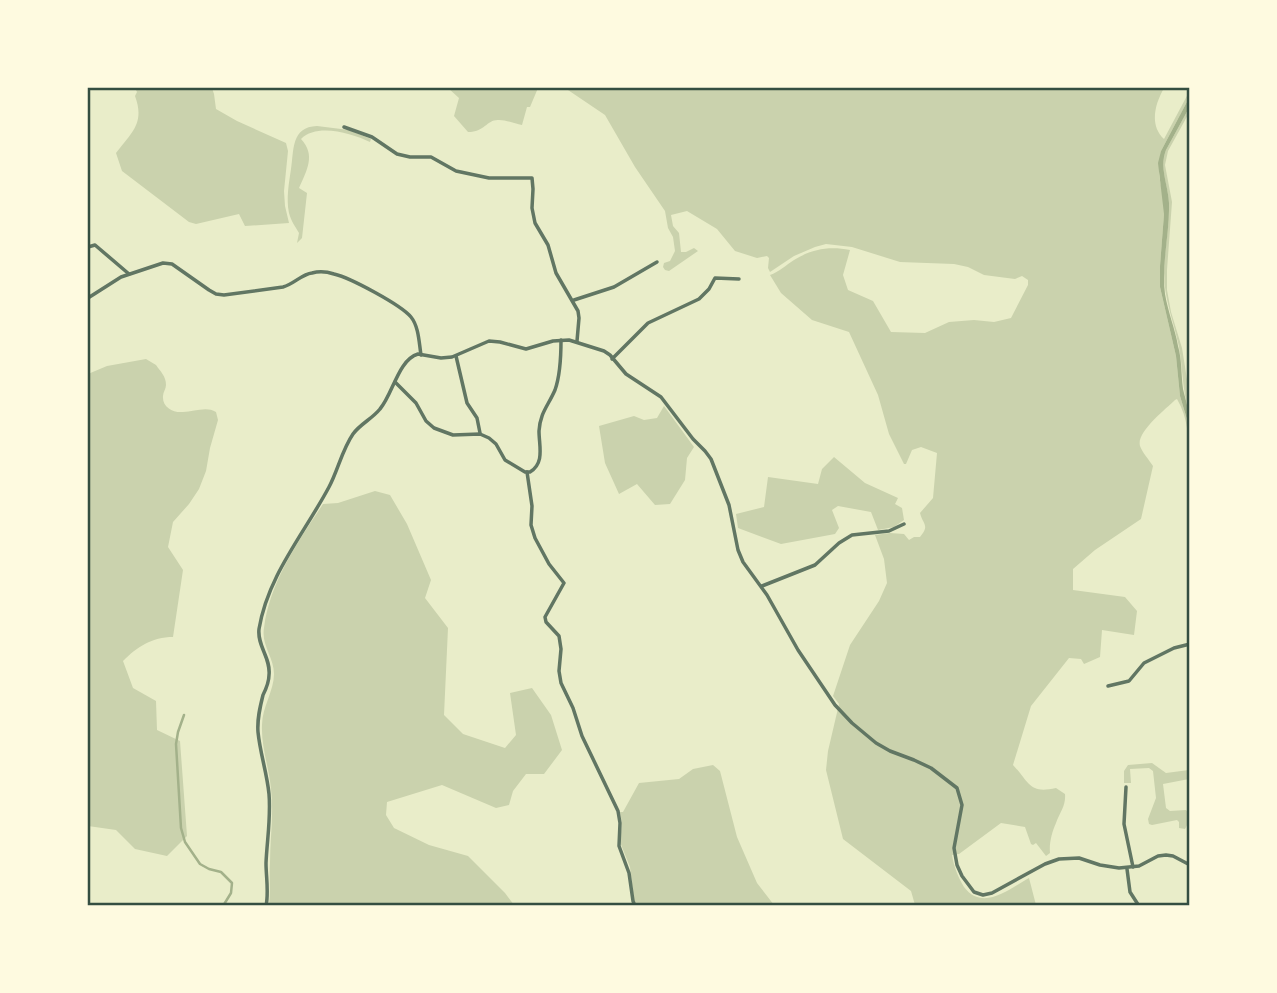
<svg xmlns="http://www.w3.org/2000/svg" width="1277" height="993" font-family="Karla,sans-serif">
  <rect width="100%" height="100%" fill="#e9edc9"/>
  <g fill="#cad2ad">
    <path d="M135 88H212L214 94 216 109 237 121 286 143 288 151 284 191 285 206 289 223 245 226 239 214 196 224 189 222 122 171 116 153C132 132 145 123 135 96L137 92Z"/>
    <path d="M448 88H538L530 107H527L522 125C515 124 507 120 499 120 487 119 485 132 468 132L454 116 459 98Z"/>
    <path d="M565 88H1164C1155 104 1149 125 1164 139L1189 92V98L1161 151 1159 175 1164 202V214L1160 266V287L1176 356 1180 396 1189 426V481C1188 454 1192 424 1177 399L1175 400C1166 409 1136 432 1140 446 1142 452 1149 460 1153 466L1141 519 1095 550 1073 569V590L1125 597 1137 611 1134 635 1102 630 1100 657 1084 664 1081 659 1069 658 1031 706 1013 765C1030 783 1029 794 1056 788L1065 794C1066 806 1060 812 1056 823 1052 832 1049 843 1050 853L1046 856 1036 843 1033 845 1031 844 1025 827 1001 823 959 854 952 855C954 867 958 877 964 887 983 912 1009 889 1029 878L1036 905H915L911 891 843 839 826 770 828 751 839 704 833 696 850 645 879 601 887 583 884 559 875 535 890 533 904 534 909 540 914 537H920C930 525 923 525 920 513L933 498 937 453 921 447 912 450 906 464H904L889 434 878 395 849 332 812 320 781 293 770 275C779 272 786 265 794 260 812 249 829 246 850 250L843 275 848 290 873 301 891 332 925 333 949 322 974 320 994 322 1011 318 1028 285V280L1022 276 1015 279 984 275 968 267 954 264 900 262 852 247 826 244 815 247 794 256 770 272 768 268 769 258 767 256 757 258 735 251 717 229 687 211 671 215 673 226 679 233 681 252H686L694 248 698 251 669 271 665 270 663 267 664 263 670 261 675 251 673 237 668 228 665 211 635 167 605 115Z"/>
    <path d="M1189 108V113L1168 151 1165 165 1172 202 1167 270V290L1171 312 1182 348 1189 392V411C1182 390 1183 369 1179 347 1174 322 1164 299 1164 273 1164 250 1170 226 1169 203 1168 185 1159 168 1166 150Z"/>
    <path d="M317 126 349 130 371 139 370 142C351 133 317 123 301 139 316 155 307 170 299 188L307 193 302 238 297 243 299 233C295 226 291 221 289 213 286 198 289 183 291 169 294 150 291 127 317 126Z"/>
    <path d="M146 359 156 365C160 371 166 376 166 385 166 389 163 392 163 396 162 407 173 413 183 412 194 412 206 406 216 412L218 420 210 448 206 471 199 489 189 504 173 522 168 547 183 570 173 637C152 637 137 647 123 661L133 688 156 701 157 730 180 741 187 836 167 856 135 849 116 830 88 826V374L107 366Z"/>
    <path d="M664 406 694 447 687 458 685 480 670 504 655 505 637 484 619 494 605 463 599 426 634 416 644 420 657 418Z"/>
    <path d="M834 457 865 483 898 498 895 504 902 508 904 520 894 527 878 530 871 512 838 506 832 510 839 528 835 534 781 544 738 528 736 514 764 507 768 477 818 484 822 469Z"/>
    <path d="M375 491 390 495 407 524 431 580 425 598 448 628 444 715 463 734 505 748 516 735 510 693 532 688 551 715 562 750 544 774H526L513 791 509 805 496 808 442 785 387 802 386 815 394 828 429 845 468 856 505 893 514 905H269C271 891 269 877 270 863 270 838 274 814 271 789 269 767 261 747 262 725 262 707 274 691 274 674 274 657 261 645 264 628 270 581 298 542 323 504L338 503Z"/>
    <path d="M1152 763 1166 773 1189 770V779L1163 784 1166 808 1170 811 1186 810C1191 815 1188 824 1185 829L1179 828V822L1177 820 1152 825 1149 824 1148 819 1156 798 1153 771 1149 768 1130 769 1131 783H1124V771L1128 765Z"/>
    <path d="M713 765 720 771 737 837 757 883 774 905H637L634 901 630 867 620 842 622 823 620 812H623L639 783 679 779 693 769Z"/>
  </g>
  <path fill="#a3b18a" d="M1189 98V108L1166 150C1159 168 1168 184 1169 203 1170 233 1161 264 1165 294 1168 312 1175 329 1178 346 1182 360 1181 375 1183 389 1186 402 1190 412 1189 426L1180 396 1176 356 1160 287V266L1164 214 1158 163 1161 151Z"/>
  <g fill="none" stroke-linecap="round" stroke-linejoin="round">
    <path stroke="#a3b18a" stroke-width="2.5" d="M184 715 178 732 176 744 181 828 185 842 200 864 209 869 221 872 232 883 231 893 223 906"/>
    <g stroke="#617663" stroke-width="3.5">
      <path d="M344 127 372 137 397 154 410 157H431L456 171 489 178H532L533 189 532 208 535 223 548 245 556 273 578 311 579 318 577 341"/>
      <path d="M88 247 95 245 129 274"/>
      <path d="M88 298 121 277 163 263 172 264 209 290 216 294 224 295 283 287C294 284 302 274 312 273 319 271 328 272 334 274 351 278 401 305 411 317 419 327 419 343 421 355"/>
      <path d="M574 300 614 287 657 262"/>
      <path d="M456 356 467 403 477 418 480 433"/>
      <path d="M612 359 648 323 699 299 709 289 715 278 739 279"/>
      <path d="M395 382 416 403 426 421 434 428 453 435 480 434 489 438 496 444 505 460 525 472H530C545 463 539 446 539 431 540 413 548 406 555 390 560 376 561 355 561 340"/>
      <path d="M527 472 532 506 531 525 535 538 549 564 564 583 545 617 546 622 559 636 561 649 559 671 561 683 573 708 582 736 618 811 620 823 619 846 629 873 633 901 635 906"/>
      <path d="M1189 489 1190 491"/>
      <path d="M762 586 815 565 839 543 852 535 889 531 904 524"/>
      <path d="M1108 686 1129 681 1144 663 1174 648 1190 644"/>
      <path d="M1126 787 1124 824 1133 867"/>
      <path d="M1127 869 1130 892 1139 906"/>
      <path d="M266 906C269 892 266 877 266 863 267 840 271 818 269 794 267 773 260 753 258 732 257 719 260 707 263 695 266 689 269 682 269 675 271 658 257 646 259 629 268 575 304 534 329 487 338 470 342 450 353 434 360 424 372 419 380 409 393 394 398 360 418 354L441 358 452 357 489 341 500 342 526 349 553 341 569 340 604 351 610 355 626 374 661 397 693 439 705 451 711 459 729 505 738 550 743 562 767 595 798 650 835 705 852 723 876 743 890 751 914 760 931 768 957 788 962 805 954 848 957 865 962 876 974 892 983 895 992 893 1045 864 1059 859 1079 858 1100 865 1119 868 1139 866 1158 856 1166 855 1173 856 1190 865"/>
    </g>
  </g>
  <rect width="1277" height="993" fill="none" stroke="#fefae0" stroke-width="178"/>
  <rect x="89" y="89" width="1099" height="815" fill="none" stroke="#344e41" stroke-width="2.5"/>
</svg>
